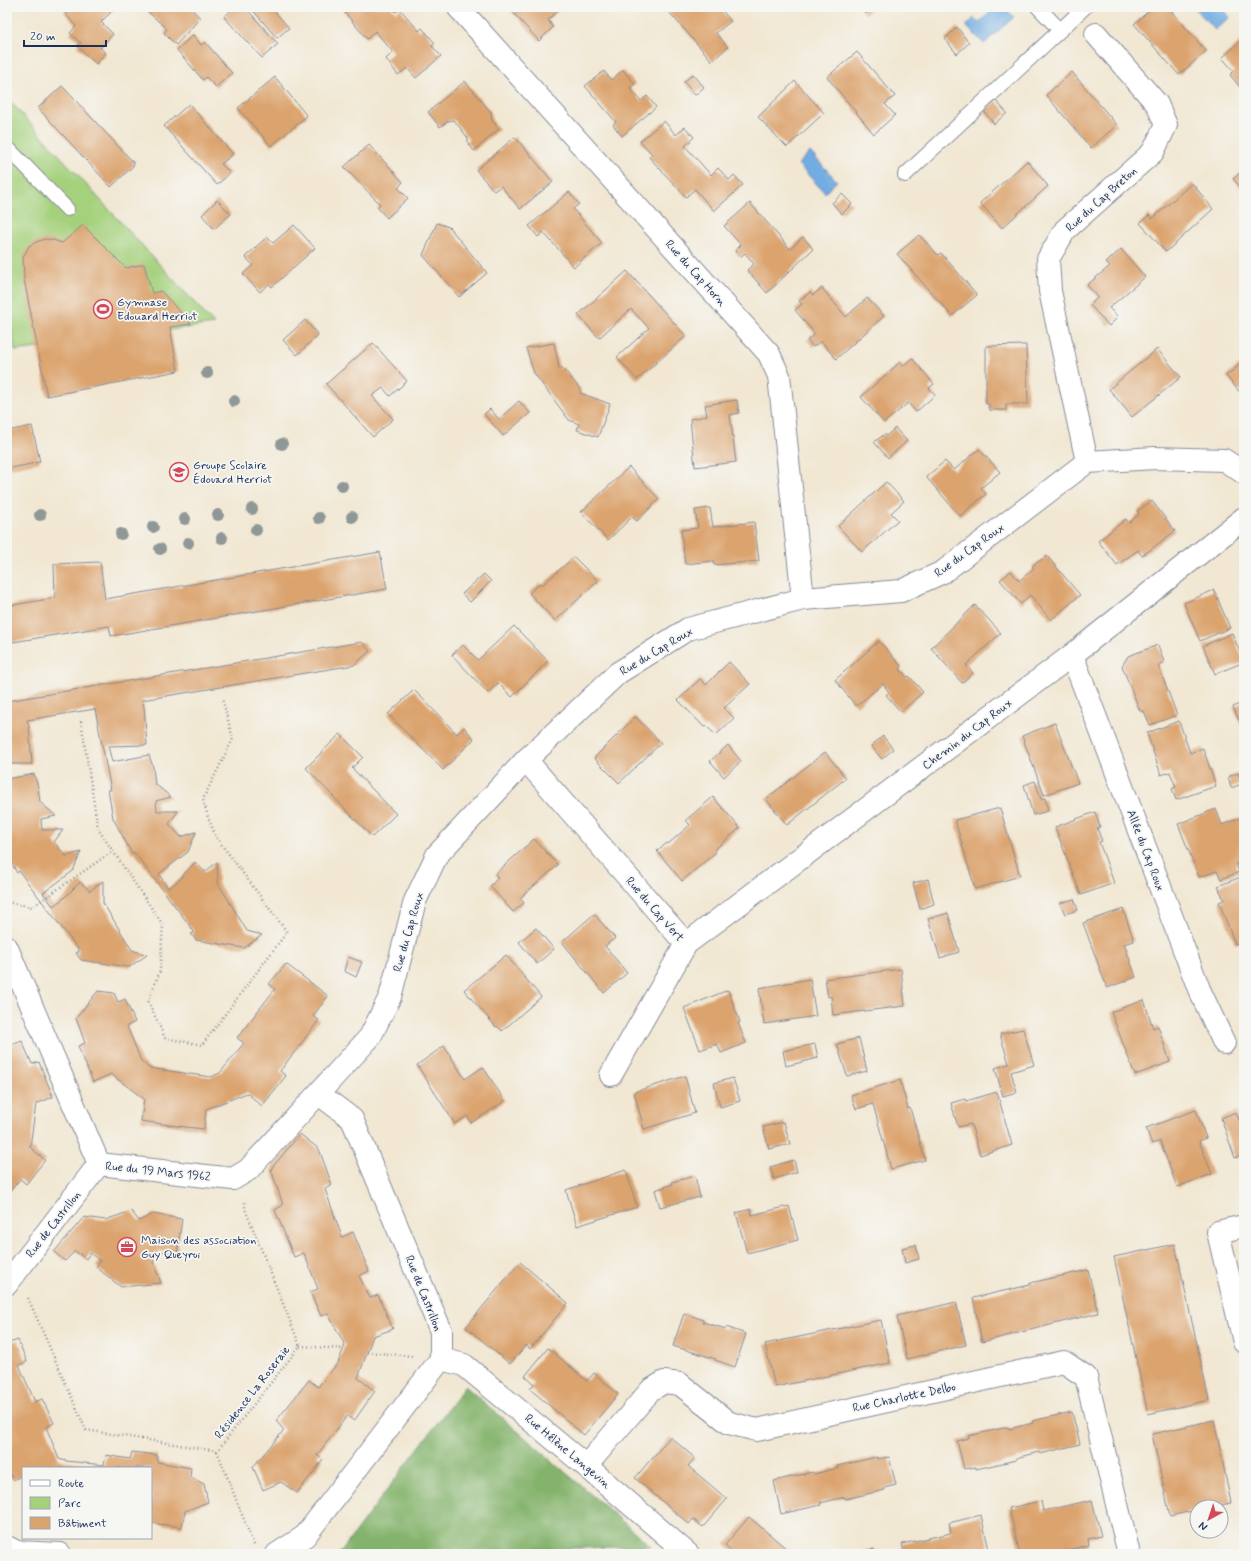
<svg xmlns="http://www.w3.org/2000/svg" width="1251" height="1561" font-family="Mynerve,sans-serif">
  <rect width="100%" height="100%" fill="#f6f6f2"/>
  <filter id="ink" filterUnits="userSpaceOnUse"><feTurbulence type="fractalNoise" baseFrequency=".025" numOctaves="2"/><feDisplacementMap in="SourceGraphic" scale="8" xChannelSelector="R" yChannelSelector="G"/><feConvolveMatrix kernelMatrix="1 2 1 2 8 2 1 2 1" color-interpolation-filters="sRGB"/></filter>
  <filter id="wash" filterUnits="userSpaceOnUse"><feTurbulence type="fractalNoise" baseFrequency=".012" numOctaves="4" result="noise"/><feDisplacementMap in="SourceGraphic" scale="16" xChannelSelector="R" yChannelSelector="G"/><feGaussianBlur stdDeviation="0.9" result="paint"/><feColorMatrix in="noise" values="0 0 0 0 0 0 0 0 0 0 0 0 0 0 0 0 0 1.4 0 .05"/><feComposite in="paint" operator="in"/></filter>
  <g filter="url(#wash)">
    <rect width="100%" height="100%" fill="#f1e7d2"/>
    <path fill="#a5d17d" stroke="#60806e" d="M7 98 214 324 15 351 7 305Z"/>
    <path fill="#84b36c" stroke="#507165" d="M465 1386 651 1546 507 1550 477 1554H339Z"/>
    <g fill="#71ace2" stroke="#466ea0">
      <path d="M996 7H1004L1014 17 984 44 966 26 974 18 979 23Z"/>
      <path d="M1194 7H1221L1230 17 1215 30Z"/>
      <path d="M810 152 837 181 825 193 798 164Z"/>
    </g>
    <g id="blocks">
      <g fill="#dba36d">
        <path d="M69 7H116L101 22 113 34 100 48 106 53 96 64 77 46 81 43 70 33 76 26 64 12Z"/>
        <path d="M147 7H190L200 18 176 45 164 33 167 29 146 10 148 8Z"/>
        <path d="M235 7H245L278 44 262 58 224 17Z"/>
        <path d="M250 7H271L289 28 277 38Z"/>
        <path d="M340 7H391L396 12 400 9 419 31 422 28 435 43 432 46 441 56 416 78 407 68 398 75 386 59 393 52 375 31 367 39Z"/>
        <path d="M508 7H562L548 20 553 27 539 41Z"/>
        <path d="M675 7H719L731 21 716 33 728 47 712 61 669 12Z"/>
        <path d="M860 7H873L865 14Z"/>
        <path d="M1153 7H1178L1172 12 1206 51 1179 75 1134 24Z"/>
        <path d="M957 27 969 43 957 54 945 39Z"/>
        <path d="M193 35 201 45 205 42 232 73 216 87 206 77 203 80 177 50Z"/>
        <path d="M1244 38V92L1230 75 1234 71 1222 58Z"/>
        <path d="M857 52 895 96 885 104 895 115 874 134 827 77Z"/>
        <path d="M623 70 635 84 630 88 641 101 647 96 656 107 622 136 613 125 616 122 585 86 604 71 611 80Z"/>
        <path d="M1072 72 1117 125 1091 148 1046 95Z"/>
        <path d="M693 74 704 87 695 95 684 82Z"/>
        <path d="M275 77 307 116 271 146 238 108Z"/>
        <path d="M465 81 491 112 492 120 499 129 474 151 468 143V138L454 120 448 121 440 127 428 112Z"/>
        <path d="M795 81 824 113 787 147 758 117Z"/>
        <path d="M62 86 134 163 133 166 111 187 38 108Z"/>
        <path d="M996 101 1007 113 994 124 984 111Z"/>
        <path d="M189 104 233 154 221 164 230 173 217 185 164 126Z"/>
        <path d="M664 121 676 135 685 127 694 137 685 146 711 175 718 168 729 180 734 175 743 185 714 211 695 189 686 197 649 157 652 154 640 141Z"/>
        <path d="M515 137 553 182 520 209 501 186 494 191 476 170Z"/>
        <path d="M369 145 403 182 398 188 408 198 387 218 377 207 380 204 344 167Z"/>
        <path d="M1027 161 1048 186 1002 228 980 203Z"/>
        <path d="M1243 170 1244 171V191L1233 179Z"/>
        <path d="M1192 183 1213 209 1166 252 1140 223 1149 215 1152 219Z"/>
        <path d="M569 192 579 204 573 209 602 243 574 267 543 232 538 237 529 226Z"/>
        <path d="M842 194 852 204 842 214 832 203Z"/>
        <path d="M217 200 231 214 214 229 202 215Z"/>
        <path d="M750 203 790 249 803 237 813 249 767 293 747 270 754 264 745 253 740 257 735 251 741 245 724 226Z"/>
        <path d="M437 223 449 227 487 273 459 297 423 255Z"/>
        <path d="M83 225 126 268 144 264 152 293 161 291 191 324 170 327 178 371 47 396 24 279 23 257 29 246 36 242 45 239 53 240 62 243Z"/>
        <path d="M294 225 315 248 272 287 269 284 260 292 243 274 253 265 245 257 267 237 273 243Z"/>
        <path d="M919 235 938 255 941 253 977 295 952 316 897 254Z"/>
        <path d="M1121 249 1145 277 1109 308 1118 317 1109 326 1090 305 1098 297 1087 285 1110 266 1106 263Z"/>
        <path d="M627 271 686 336 637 380 617 357 649 328 631 309 599 338 578 315Z"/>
        <path d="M822 288 846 317 867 298 884 316 836 359 821 341 813 347 807 340 815 334 795 310 802 304 799 301 810 292 813 295Z"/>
        <path d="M305 320 318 335 297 355 283 340Z"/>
        <path d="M373 343 407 381 390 396 383 388 372 396 393 419 373 437 326 384Z"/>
        <path d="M554 343 559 368H563L581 390 580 393 610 404 598 437 577 430 579 424 569 420 534 373 526 348Z"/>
        <path d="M1026 345 1028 404H1006V410H989V404H986V346Z"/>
        <path d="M1157 349 1181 377 1132 417 1109 389Z"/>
        <path d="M912 358 934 384 929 388 935 395 916 412 908 403 884 423 861 397 900 362 903 366Z"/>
        <path d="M1244 361V397L1226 376Z"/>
        <path d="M737 400 739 413 730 415 736 462 695 467 690 419 707 416 705 405Z"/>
        <path d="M519 401 530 413 503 436 484 414 490 409 499 419Z"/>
        <path d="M32 426 40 462 7 469V431Z"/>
        <path d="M895 428 907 441 888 458 874 442 885 434 886 436Z"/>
        <path d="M979 449 1000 472 981 488 986 494 960 516 926 477 945 461 954 470Z"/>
        <path d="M629 467 659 499 637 521 632 517 608 540 581 512Z"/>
        <path d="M886 482 904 501 891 513 898 520 862 552 838 526Z"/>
        <path d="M1152 501 1175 531 1142 556 1138 550 1117 565 1098 541 1126 519 1129 523 1139 514 1137 511Z"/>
        <path d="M710 508 713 527 754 522 759 561 714 565 713 561 685 564 681 530 698 528 695 510Z"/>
        <path d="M380 552 387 589 111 636 109 626 7 643V606L55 598 54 564 100 562 105 599Z"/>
        <path d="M1047 556 1080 595 1051 620 1030 595 1021 604 1000 580 1011 571 1019 581 1034 568 1032 566Z"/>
        <path d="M574 557 598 581 555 621 529 593 540 583 542 585Z"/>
        <path d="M1244 561V571L1240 563Z"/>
        <path d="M484 574 491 581 470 602 462 594Z"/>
        <path d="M1214 590 1230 628 1200 641 1184 603Z"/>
        <path d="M975 605 1001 633 966 665 973 673 962 683 931 648Z"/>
        <path d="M514 626 548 661 512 697 498 683 488 693 452 655 463 645 478 660Z"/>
        <path d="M1232 633 1244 662 1215 674 1203 646Z"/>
        <path d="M879 641 902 667 900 669 907 677 909 676 923 692 901 712 886 695 889 692 883 684 856 706 835 680Z"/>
        <path d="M362 642 370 651 354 665 142 700 144 707 147 745 108 746 112 762 149 755 153 767 155 784 171 797 156 801 157 811H178L169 824 181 837 196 832 188 852 159 874 168 888 179 880 195 862 205 872 217 862 218 883 247 931 262 935 244 948 196 940 191 934 194 933 193 930 134 852 132 854 113 818 108 790H111L95 709 27 720 29 726 32 764H7V701Z"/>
        <path d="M1158 645 1164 662 1158 665 1177 715 1150 725 1144 711H1140L1122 666 1128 656Z"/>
        <path d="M729 662 750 684 724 708 734 718 716 735 706 726 704 727 678 700 700 679 706 685Z"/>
        <path d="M414 690 457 734 464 727 474 739 443 770 388 714Z"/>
        <path d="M1244 702V731L1233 707Z"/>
        <path d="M635 717H636L661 743 619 783 594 758Z"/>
        <path d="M1179 721 1190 753 1203 748 1216 786 1176 800 1172 789 1176 787 1170 772 1161 775 1147 733Z"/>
        <path d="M1055 723 1078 783 1044 795 1022 736Z"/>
        <path d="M340 734 363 757 352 768 396 814 372 837 306 768Z"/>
        <path d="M883 736 893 749 882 759 871 746Z"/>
        <path d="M728 745 741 761 724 777 710 761Z"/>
        <path d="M825 752 846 778 787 825 766 799Z"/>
        <path d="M1238 773 1242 784 1231 788 1228 777Z"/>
        <path d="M34 774 38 787 40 802 56 816 41 819 42 830H63L54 842 66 856 81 852 73 871 43 893 53 906 63 899 80 882 90 891 103 881V903L132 950 147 955 129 967 81 960 76 953 79 952 78 949 19 871 17 873 7 854V779Z"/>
        <path d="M1035 781 1041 799 1045 798 1048 811 1033 815 1024 785Z"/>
        <path d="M713 797 740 828 714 850 716 852 682 881 657 851 667 843 668 844 690 825 686 820Z"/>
        <path d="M1000 808 1020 876 975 889 955 820Z"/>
        <path d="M1216 809 1222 825 1244 816V861L1236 864 1239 872 1221 879 1217 871 1199 877 1178 824Z"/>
        <path d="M1095 812 1100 827 1097 828 1102 841 1099 842 1114 883 1081 895 1055 827Z"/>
        <path d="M534 839 558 865 520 898 524 903 513 912 490 886 498 878 495 874Z"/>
        <path d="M1241 877 1244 885V941L1235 944 1219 902 1224 900 1218 886Z"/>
        <path d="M928 879 934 904 920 909 913 883Z"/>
        <path d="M1074 899 1078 910 1065 914 1060 903Z"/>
        <path d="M1123 909 1134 941 1124 944 1136 977 1107 988 1083 923Z"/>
        <path d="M948 913 959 952 940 958 928 919Z"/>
        <path d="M594 914 615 938 605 946 627 973 604 993 562 942Z"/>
        <path d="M536 928 554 949 537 964 519 942Z"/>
        <path d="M506 955 541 997 502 1031 497 1026 496 1027 464 990Z"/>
        <path d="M348 957 362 962 356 977 344 971Z"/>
        <path d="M286 964 328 996 313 1016 319 1020 280 1071 286 1076 262 1106 247 1093 206 1109 204 1129 177 1126 141 1121 144 1099 111 1074 93 1082 78 1046 85 1043 76 1018 98 991 114 993 118 1002 125 999 135 1022 127 1026 141 1061 149 1068 211 1077 220 1073 244 1043 237 1038 275 989 269 984Z"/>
        <path d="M901 969 905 1006 833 1015 831 996 828 997 825 979Z"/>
        <path d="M810 979 816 1016 764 1024 759 988Z"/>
        <path d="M728 990 740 1022 738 1023 746 1043 721 1053 717 1044 700 1050 684 1008Z"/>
        <path d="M1144 1000 1153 1028 1158 1026 1170 1062 1135 1075 1111 1012Z"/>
        <path d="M1023 1029 1034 1065 1011 1072 1017 1092 1003 1096 995 1068 1009 1064 1000 1034Z"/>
        <path d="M859 1038 867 1071 847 1076 837 1044Z"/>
        <path d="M22 1041 32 1064 39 1062 53 1097 36 1104 30 1147 45 1160 26 1184 20 1179 7 1195V1046Z"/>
        <path d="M815 1044 818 1058 786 1066 783 1051Z"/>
        <path d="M444 1046 465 1079 483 1067 505 1101 471 1123 467 1116 455 1124 417 1065Z"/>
        <path d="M685 1076 695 1113 644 1129 634 1092Z"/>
        <path d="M733 1078 740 1101 720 1107 714 1083Z"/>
        <path d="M900 1080 908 1109 910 1108 925 1160 891 1169 873 1104 856 1109 851 1095Z"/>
        <path d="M997 1092 1012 1145 980 1155 971 1124 958 1127 951 1103 965 1099 966 1101Z"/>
        <path d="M1196 1110 1206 1138 1199 1141 1212 1174 1177 1187 1160 1141 1152 1144 1146 1128Z"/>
        <path d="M1236 1112 1239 1120 1244 1118V1155L1235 1158 1221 1118Z"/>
        <path d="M784 1122 790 1144 769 1149 763 1127Z"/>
        <path d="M300 1134 319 1149 332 1185 325 1189 342 1237 353 1232 369 1271 359 1276 370 1298 378 1295 393 1329 373 1336 358 1378 375 1391 354 1421 347 1416 317 1455 323 1460 297 1493 281 1482 263 1490 253 1467 284 1430 276 1421 309 1380 318 1387 338 1363 345 1345 328 1314 321 1316 310 1292 318 1289 304 1253 294 1257 275 1210 283 1205 271 1169Z"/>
        <path d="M794 1160 797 1172 774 1179 770 1167Z"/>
        <path d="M626 1170 637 1207 577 1226 566 1190Z"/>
        <path d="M695 1176 700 1197 660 1207 655 1190 673 1184 672 1182Z"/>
        <path d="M789 1206 798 1240 747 1253 736 1213 751 1209 752 1215Z"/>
        <path d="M131 1211 139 1221 153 1214 182 1219 177 1254 160 1251 153 1262 161 1283 121 1287 96 1267 100 1261 90 1253 86 1259 75 1251 65 1261 54 1252 84 1217 105 1220Z"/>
        <path d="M1175 1244 1209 1400 1148 1414 1114 1257Z"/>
        <path d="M916 1245 919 1259 905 1263 902 1248Z"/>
        <path d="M520 1262 568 1303 530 1349 526 1345 510 1364 466 1327Z"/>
        <path d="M1088 1270 1098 1313 982 1342 973 1298 1030 1285V1283Z"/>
        <path d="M956 1302 966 1345 907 1359 897 1316Z"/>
        <path d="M684 1313 703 1320V1322L726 1329V1327L746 1334 735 1367 715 1360 716 1359 673 1346Z"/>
        <path d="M881 1320 890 1363 775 1387 765 1344Z"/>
        <path d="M7 1338 9 1343 18 1340 27 1362 19 1365 35 1402 42 1399 54 1423 46 1427 59 1459 66 1461 104 1465 106 1455 130 1459 132 1452 157 1455V1462L191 1468 190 1477 204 1484 208 1502 185 1511 182 1527 151 1523V1468H23V1475L13 1480 7 1468Z"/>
        <path d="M548 1348 587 1381 594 1373 618 1394 584 1435 530 1389 534 1384 525 1376Z"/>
        <path d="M1072 1412 1080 1444 1040 1454 1039 1452 1027 1455 1016 1458V1460L976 1469V1467L964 1469 957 1441 969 1438 968 1436 1008 1427 1009 1429 1033 1423 1032 1421Z"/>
        <path d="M1214 1420 1231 1503 1210 1507H1197V1510L1170 1516 1152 1434Z"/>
        <path d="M670 1437 695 1458 688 1466 727 1499 703 1527 693 1519 689 1524 635 1478Z"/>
        <path d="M877 1457V1459L889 1457 896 1485 884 1488 885 1490 845 1499V1497L820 1503 821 1505 781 1514 774 1481 813 1472 814 1474 838 1468 837 1466Z"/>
        <path d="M1092 1500 1101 1536 1088 1539 1089 1545 1050 1554H1020L1009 1508 1041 1501 1043 1511Z"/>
        <path d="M981 1515 990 1554H905L902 1544 951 1533 949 1523Z"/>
        <path d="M749 1517 788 1550 784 1554H735L725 1545Z"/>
        <path d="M874 1549 875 1554H856V1553Z"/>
      </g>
    </g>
  </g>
  <g filter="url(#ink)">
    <use href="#blocks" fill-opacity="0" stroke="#868b98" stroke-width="1"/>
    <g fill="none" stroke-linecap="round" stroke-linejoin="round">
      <g stroke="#868b98" stroke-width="16">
        <g id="service">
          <path d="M1038 7 1060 30"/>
          <path d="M7 147 67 209"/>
          <path d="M905 175 1085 7"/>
        </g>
      </g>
      <g stroke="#868b98" stroke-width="24">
        <g id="minor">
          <path d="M458 7 769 354 779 376 803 599"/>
          <path d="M1087 462 1050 291 1048 259 1065 230 1153 152 1166 125 1157 104 1096 34"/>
          <path d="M1072 655 1199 989 1224 1043"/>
          <path d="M526 760 686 944 611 1075"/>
          <path d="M686 944 1072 655 1244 518"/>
          <path d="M7 948 99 1164 233 1179 248 1170 370 1037 390 997 415 901 437 855 526 760 618 673 688 629 803 599 901 591 943 572 1087 462 1155 458 1224 460 1244 473"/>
          <path d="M1244 1226 1218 1232 1244 1342"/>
          <path d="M7 1284 99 1164"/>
          <path d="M441 1359 464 1365 586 1466 688 1554"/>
          <path d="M586 1466 651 1390 664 1382 680 1384 729 1423 757 1430 1064 1362 1086 1377 1129 1554"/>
          <path d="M7 1547 17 1552 60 1554"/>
          <path d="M277 1554 305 1536 441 1359V1331L352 1119 319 1094"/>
        </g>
      </g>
      <g stroke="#868b98" stroke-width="2.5" stroke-dasharray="1 3" stroke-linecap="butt">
        <path d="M81 721 98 829 163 925 160 971 148 1001 165 1038 202 1045 287 932 216 837 208 817 203 799 233 739 222 698"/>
        <path d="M7 902 32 907 113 851"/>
        <path d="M28 1298 86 1430 217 1451 300 1346 245 1209V1200"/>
        <path d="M300 1346 343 1349"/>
        <path d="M367 1352 412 1356"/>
        <path d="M217 1451 254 1545"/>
      </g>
      <use href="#service" stroke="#fff" stroke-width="14"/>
      <use href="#minor" stroke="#fff" stroke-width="22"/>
    </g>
    <g fill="#8f9897">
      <circle cx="207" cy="373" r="6"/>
      <circle cx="234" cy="401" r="6"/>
      <circle cx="282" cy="444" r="6"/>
      <circle cx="342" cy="486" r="6"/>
      <circle cx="252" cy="509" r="6"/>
      <circle cx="40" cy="515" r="6"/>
      <circle cx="218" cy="515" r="6"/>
      <circle cx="352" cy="517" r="6"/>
      <circle cx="319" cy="518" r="6"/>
      <circle cx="185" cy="519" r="6"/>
      <circle cx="153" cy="527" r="6"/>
      <circle cx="256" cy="530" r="6"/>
      <circle cx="121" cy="534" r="6"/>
      <circle cx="222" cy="538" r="6"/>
      <circle cx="188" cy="543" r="6"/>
      <circle cx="160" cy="549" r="6"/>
    </g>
  </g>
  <defs>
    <g id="stadium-ring" transform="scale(1)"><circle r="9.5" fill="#f6f6f2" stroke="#d1495b" stroke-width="1.5"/><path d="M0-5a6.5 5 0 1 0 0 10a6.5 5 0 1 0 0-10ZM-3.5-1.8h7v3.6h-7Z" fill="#d1495b"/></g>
    <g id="school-ring" transform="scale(1)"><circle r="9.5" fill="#f6f6f2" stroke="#d1495b" stroke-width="1.5"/><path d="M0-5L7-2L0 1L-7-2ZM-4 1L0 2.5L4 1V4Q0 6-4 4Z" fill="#d1495b"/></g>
    <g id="office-ring" transform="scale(1)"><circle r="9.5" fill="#f6f6f2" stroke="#d1495b" stroke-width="1.5"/><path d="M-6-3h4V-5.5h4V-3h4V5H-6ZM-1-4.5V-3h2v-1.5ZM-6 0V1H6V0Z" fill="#d1495b"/></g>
  </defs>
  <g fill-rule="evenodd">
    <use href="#stadium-ring" x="103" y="309"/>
    <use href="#school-ring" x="179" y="472"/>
    <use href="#office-ring" x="127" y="1247"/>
  </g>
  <g text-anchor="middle" stroke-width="3.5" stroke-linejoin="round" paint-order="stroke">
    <g font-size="12" fill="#1b2f5e" stroke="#f6f6f2">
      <text transform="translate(1101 199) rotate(-42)" y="4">Rue du Cap Breton</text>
      <text transform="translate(696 273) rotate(48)" y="4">Rue du Cap Horn</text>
      <text transform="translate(969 550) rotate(-36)" y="4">Rue du Cap Roux</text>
      <text transform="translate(656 651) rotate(-31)" y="4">Rue du Cap Roux</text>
      <text transform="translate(967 734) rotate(-37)" y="4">Chemin du Cap Roux</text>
      <text transform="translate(1146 850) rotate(69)" y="4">Allée du Cap Roux</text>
      <text transform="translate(655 909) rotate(49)" y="4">Rue du Cap Vert</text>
      <text transform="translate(408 932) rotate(-74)" y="4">Rue du Cap Roux</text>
      <text transform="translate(158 1171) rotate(6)" y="4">Rue du 19 Mars 1962</text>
      <text transform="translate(53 1224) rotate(-52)" y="4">Rue de Castrillon</text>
      <text transform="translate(424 1293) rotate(68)" y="4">Rue de Castrillon</text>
      <text transform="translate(252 1392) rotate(-52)" y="4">Résidence La Roseraie</text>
      <text transform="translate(904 1397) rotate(-12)" y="4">Rue Charlotte Delbo</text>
      <text transform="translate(568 1451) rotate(40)" y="4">Rue Hélène Langevin</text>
    </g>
    <g font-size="12" fill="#1b2f5e" stroke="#f6f6f2" text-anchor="start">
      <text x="117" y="306">Gymnase<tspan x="117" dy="14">Edouard Herriot</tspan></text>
      <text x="193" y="469">Groupe Scolaire<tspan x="193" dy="14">Édouard Herriot</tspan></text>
      <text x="141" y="1244">Maison des association<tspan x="141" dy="14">Guy Queyroi</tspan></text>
    </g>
  </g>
  <rect width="1251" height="1561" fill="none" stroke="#f6f6f2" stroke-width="24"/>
  <rect x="22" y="1467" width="130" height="72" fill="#f6f6f2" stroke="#9ea6b7"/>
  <rect x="30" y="1480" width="20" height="6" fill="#ffffff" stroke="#9ea6b7"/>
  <text x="58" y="1487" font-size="12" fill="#1b2f5e">Route</text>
  <rect x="30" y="1497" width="20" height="12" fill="#a5d17d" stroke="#9ea6b7"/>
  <text x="58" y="1507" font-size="12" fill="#1b2f5e">Parc</text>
  <rect x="30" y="1517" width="20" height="12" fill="#dba36d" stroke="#9ea6b7"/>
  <text x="58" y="1527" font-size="12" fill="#1b2f5e">Bâtiment</text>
  <g transform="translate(1209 1519) rotate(220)"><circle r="19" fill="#f6f6f2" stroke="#9ea6b7"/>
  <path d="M0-3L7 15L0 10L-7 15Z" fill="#d1495b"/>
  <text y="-6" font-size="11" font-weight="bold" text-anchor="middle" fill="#1b2f5e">N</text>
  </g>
  <path d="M24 40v6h82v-6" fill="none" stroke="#1b2f5e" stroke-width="2"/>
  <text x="30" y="40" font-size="12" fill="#1b2f5e" stroke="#f6f6f2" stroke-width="3" paint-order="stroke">20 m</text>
</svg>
